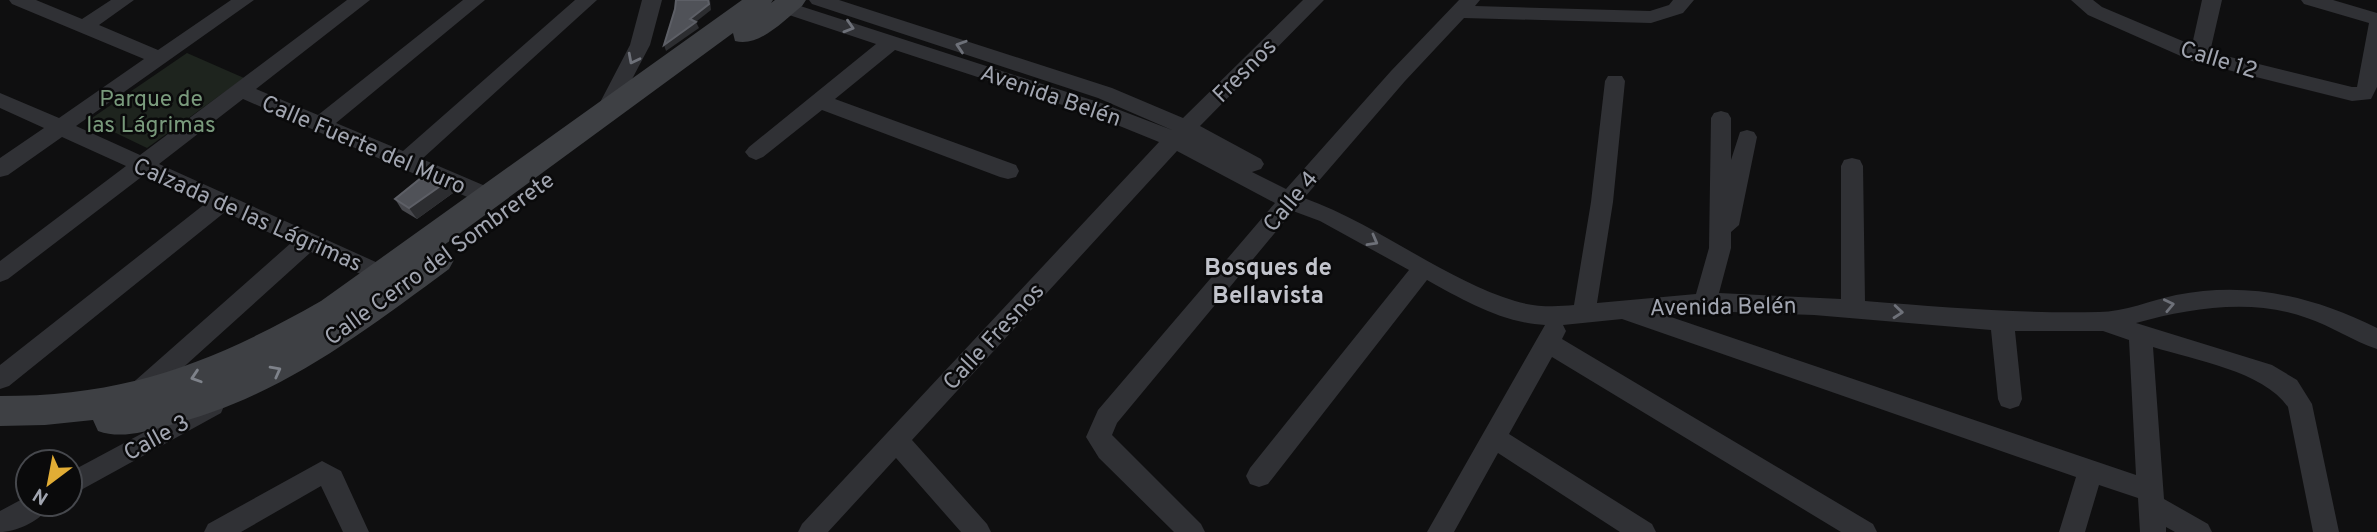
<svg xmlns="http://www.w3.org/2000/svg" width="2377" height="532" font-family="Overpass,sans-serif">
  <rect width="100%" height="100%" fill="#0f0f10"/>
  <path fill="#1e241e" d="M187 53 244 78 147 148 89 120Z"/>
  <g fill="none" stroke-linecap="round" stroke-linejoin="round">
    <g fill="#303135" fill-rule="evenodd">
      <path d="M9 0H36L82 19 111 0H134L99 25 158 50 231 0H254L76 126 140 155 347 0H370L256 89 318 115 463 0H485L336 123 403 151 575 0H597L422 159 497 191 500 197 497 203 489 205 481 203 243 99 159 164 389 268 392 274 389 280 381 283 311 252 146 401 137 404 128 401 125 394 128 387 291 243 225 212 9 386 0 389V365L206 203 144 175 8 279 0 282V261L126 166 62 137 8 175 0 177V158L44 128 0 108V93L59 118 144 59 12 4Z"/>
      <path d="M642 0H662L650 45 611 119 604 121 597 119 594 114 630 45Z"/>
      <path d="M809 0H839L1112 88 1183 118 1303 0H1324L1200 126 1261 159 1264 164 1261 169 1252 172 1286 189 1391 71 1459 0H1480L1475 6 1650 11 1669 5 1673 0H1694L1683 13 1651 23 1464 18 1405 81 1304 198C1377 224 1443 279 1515 301 1534 307 1555 307 1574 305L1591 202 1605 81 1608 76H1622L1625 81 1613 202 1597 303 1696 294 1709 248 1711 118 1714 113 1721 111 1728 113 1731 118V160L1740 132 1747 130 1754 132 1757 137 1739 225 1731 232V248L1719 293 1841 299V166L1844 160 1852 158 1860 160 1863 166 1865 301C1943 307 2020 314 2099 312 2124 312 2152 300 2176 295 2248 281 2312 296 2377 328V349C2353 341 2331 326 2307 318 2252 298 2191 308 2136 323L2272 365 2297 380 2312 404 2339 532H2313L2288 407C2263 371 2194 360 2153 347L2164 499 2208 524 2212 532H2175L2166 527V532H2140L2138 498 2099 485 2085 532H2059L2076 477 1622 319 1563 325 1566 331 1562 339 1873 524 1877 532H1841L1552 357 1509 434 1652 524 1656 532H1620L1498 453 1454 532H1427L1545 325C1503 323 1463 300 1427 280L1268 484 1259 487 1250 484 1246 476 1250 468 1409 270 1320 221 1293 211 1117 423 1112 435 1201 524 1205 532H1174L1099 458 1086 437 1098 410 1275 203 1177 151 912 440 987 524 991 532H961L896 458 828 532H798L802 524 1159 142 1090 114 895 50 835 99 1016 165 1019 171 1016 177 1008 179 1000 177 822 110 763 157 756 160 749 157 745 152 749 147 876 44 777 11 774 7 777 3H791L1104 104 1172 130 1098 98 812 4ZM1705 311 1814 315 1991 330 1998 399 2001 406 2010 409 2019 406 2022 399 2015 331H2103L2129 340 2136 475 1665 315Z"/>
      <path d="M2071 0H2093L2102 7 2192 45 2202 0H2222L2210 52 2352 87H2357L2369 23 2304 4 2301 0H2333L2377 13V87L2371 99 2352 101 2192 61 2088 15Z"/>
      <path d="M212 396 221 399 224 406 221 413 70 496V472Z"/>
      <path d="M322 461 341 471 369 532H343L321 486 241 532H204L208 524Z"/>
      <path d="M28 496V504H50C43 520 17 532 0 532V511Z"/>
    </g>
    <path fill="#3e4044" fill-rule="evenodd" d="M742 0H773L771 3 775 0H806L802 6C784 20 759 48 735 41L733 33 440 248 449 251 454 260 449 269C361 334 275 400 166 426 144 432 120 439 98 431L93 420 45 425 0 426V396C127 396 212 363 321 301Z"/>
  </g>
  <path fill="#47484d" d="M446 182 453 193 417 219 402 210 395 199Z"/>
  <g fill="#2c2d30">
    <path d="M708 0H710L711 10 692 25 690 19Z"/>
    <path d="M696 22 699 28 666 51 664 45Z"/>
    <path d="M446 182 453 193 417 219 409 208Z"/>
  </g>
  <g fill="#505258" stroke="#5d5f66" stroke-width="2">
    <path d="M676 0H708L709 4 690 19 696 22 664 45 675 9Z"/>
    <path d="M426 174 446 182 409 208 395 199Z"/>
  </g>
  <defs><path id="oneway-chevron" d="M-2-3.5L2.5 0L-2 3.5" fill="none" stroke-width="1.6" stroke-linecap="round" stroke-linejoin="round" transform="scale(1.75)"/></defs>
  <g stroke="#6e7179">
    <use href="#oneway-chevron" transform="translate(849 27) rotate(17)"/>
    <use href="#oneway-chevron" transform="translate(961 46) rotate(-162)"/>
    <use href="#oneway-chevron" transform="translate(633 59) rotate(117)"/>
    <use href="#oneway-chevron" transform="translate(1373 241) rotate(29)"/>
    <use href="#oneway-chevron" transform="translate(2169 305) rotate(-12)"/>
    <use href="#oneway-chevron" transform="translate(1898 312) rotate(5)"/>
  </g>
  <g stroke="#7e828a">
    <use href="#oneway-chevron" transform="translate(276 371) rotate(-28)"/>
    <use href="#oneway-chevron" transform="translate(196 377) rotate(162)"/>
  </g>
  <g text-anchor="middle" stroke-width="5" stroke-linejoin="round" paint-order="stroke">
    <g font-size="23" fill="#a1a5b0" stroke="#0a0a0b">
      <text transform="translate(2219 59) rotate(17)" y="8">Calle 12</text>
      <text transform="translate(1244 70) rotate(-45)" y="8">Fresnos</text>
      <text transform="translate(1051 95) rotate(19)" y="8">Avenida Belén</text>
      <text transform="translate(364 144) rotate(23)" y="8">Calle Fuerte del Muro</text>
      <text transform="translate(1290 201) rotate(-50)" y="8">Calle 4</text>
      <text transform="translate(248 214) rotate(24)" y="8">Calzada de las Lágrimas</text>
      <text transform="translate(439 258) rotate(-36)" y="8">Calle Cerro del Sombrerete</text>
      <text transform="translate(1723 306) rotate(-1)" y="8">Avenida Belén</text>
      <text transform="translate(993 336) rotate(-47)" y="8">Calle Fresnos</text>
      <text transform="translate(156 437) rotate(-29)" y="8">Calle 3</text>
    </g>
    <g font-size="23" fill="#799a7c" stroke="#0a0a0b">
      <text x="151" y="106">Parque de<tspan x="151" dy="26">las Lágrimas</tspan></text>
    </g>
    <g font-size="24" font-weight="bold" fill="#c2c4cc" stroke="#0a0a0b">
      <text x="1268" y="275">Bosques de<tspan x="1268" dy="28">Bellavista</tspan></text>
    </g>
  </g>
  <g transform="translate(49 483) rotate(212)"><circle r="33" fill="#0a0a0b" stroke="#46484d" stroke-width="2"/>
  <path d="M0-5L12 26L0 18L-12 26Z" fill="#e2ad35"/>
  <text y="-10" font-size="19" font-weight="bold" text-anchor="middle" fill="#a1a5b0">N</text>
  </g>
</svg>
